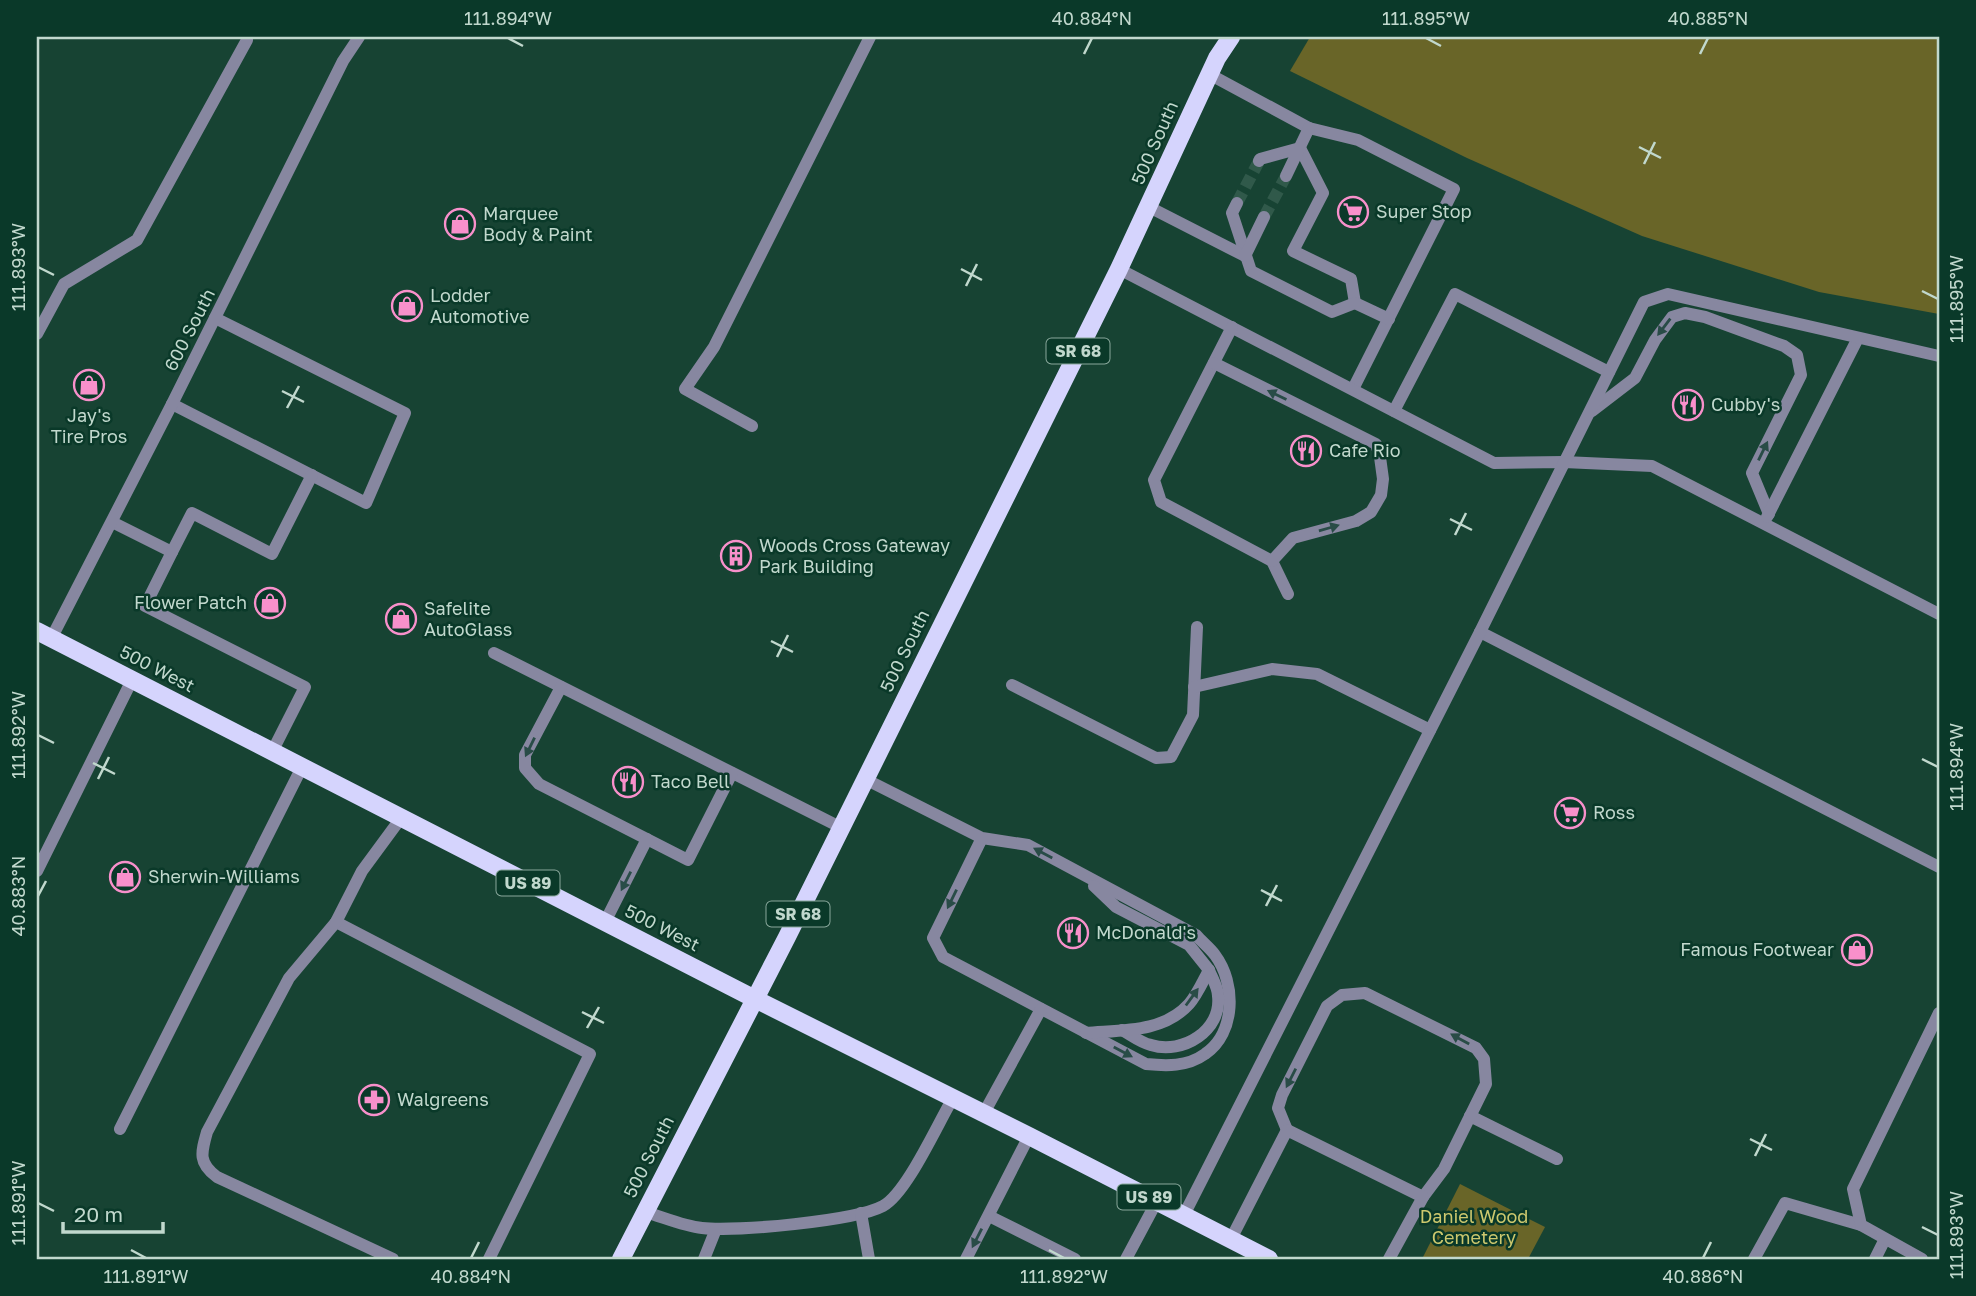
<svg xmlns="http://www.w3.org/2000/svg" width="1976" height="1296" font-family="'Golos Text',sans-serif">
  <rect width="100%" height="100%" fill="#174333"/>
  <g fill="#696528">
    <path d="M1310 37H1939V314L1819 292 1642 236 1467 158 1290 71Z"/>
    <path d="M1460 1184 1545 1227 1528 1259H1422Z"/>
  </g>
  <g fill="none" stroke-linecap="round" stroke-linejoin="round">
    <g stroke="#30594a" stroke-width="12" stroke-dasharray="12 6" stroke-linecap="butt">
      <path d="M1237 203 1259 161"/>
      <path d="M1264 217 1286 176"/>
    </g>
    <g stroke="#8787a0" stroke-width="12">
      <path d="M1209 74 1309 128 1358 140 1454 189 1353 389"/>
      <path d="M1300 148 1323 193 1293 251 1351 279 1355 303"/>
      <path d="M1259 161 1260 159 1300 148"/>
      <path d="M1286 176 1309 128"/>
      <path d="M1237 203 1232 213 1251 271 1332 312 1355 303 1389 319"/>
      <path d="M1149 207 1245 256"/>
      <path d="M1245 256 1264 217"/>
      <path d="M1119 269 1494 463 1564 462 1652 466 1939 614"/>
      <path d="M1232 327 1154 480 1161 502 1272 561 1288 594"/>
      <path d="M37 334 64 284 137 240 247 40"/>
      <path d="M1214 363 1376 444 1380 457 1383 479 1381 495 1371 512 1356 521 1293 538 1272 561"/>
      <path d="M172 404 366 503 405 413 215 318"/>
      <path d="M1394 411 1455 294 1609 372"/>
      <path d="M1592 411 1635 378 1655 340 1672 317 1685 313 1705 317 1784 346 1797 355 1801 375 1752 473 1769 514"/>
      <path d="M752 426 685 389 714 347 870 37"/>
      <path d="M1767 517 1858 338"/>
      <path d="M112 522 172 552 145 606 305 687 272 752"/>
      <path d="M172 552 192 513 272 554 312 475"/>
      <path d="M1480 632 1939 867"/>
      <path d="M51 639 172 404 343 61 359 37"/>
      <path d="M494 653 840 827"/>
      <path d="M1012 685 1156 758 1171 757 1193 715 1197 627"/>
      <path d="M561 687 525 755V768L539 784 688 860 732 773"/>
      <path d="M1194 687 1272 669 1317 674 1430 730"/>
      <path d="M865 779 982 838 1028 845 1196 935C1202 942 1210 948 1215 955 1236 983 1236 1033 1205 1054 1187 1067 1166 1066 1146 1064L943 957 933 938 982 838"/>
      <path d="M37 871 132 680"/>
      <path d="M336 922 590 1054 489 1259"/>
      <path d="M605 922 647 839"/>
      <path d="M1122 1030C1131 1035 1141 1043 1151 1045 1183 1055 1222 1030 1218 996 1218 987 1212 978 1209 970"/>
      <path d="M1086 1033C1121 1030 1163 1033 1189 1004 1197 995 1203 981 1209 970L1189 945 1116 907 1094 886"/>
      <path d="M984 1113 1041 1009"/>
      <path d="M1470 1116 1557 1159"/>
      <path d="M120 1129 302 767"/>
      <path d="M1287 1130 1278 1108 1282 1095 1327 1006 1342 995 1365 993 1476 1048 1484 1059 1486 1084 1444 1169 1423 1197"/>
      <path d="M645 1212C663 1217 683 1226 702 1228 735 1232 855 1221 883 1206 907 1193 938 1123 953 1098"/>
      <path d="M861 1213 869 1259"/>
      <path d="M1184 1215 1480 632 1644 302 1668 294 1939 356"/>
      <path d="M989 1216 1075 1259"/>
      <path d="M1231 1239 1287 1130 1423 1197 1389 1259"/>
      <path d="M393 1259 217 1177C198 1163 201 1153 207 1132L289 978 336 922 362 871 401 818"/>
      <path d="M704 1259 716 1229"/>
      <path d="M966 1259 1029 1136"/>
      <path d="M1126 1259 1157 1201"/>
      <path d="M1754 1259 1785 1203 1861 1225"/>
      <path d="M1875 1259 1885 1239"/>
      <path d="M1922 1259 1861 1225 1853 1189 1939 1013"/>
    </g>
    <g stroke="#d5d4fd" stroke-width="18">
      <path d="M37 631 755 999 1029 1136 1269 1259"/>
      <path d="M621 1259 787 937 1119 269 1217 58 1231 37"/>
    </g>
  </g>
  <defs><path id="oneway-solid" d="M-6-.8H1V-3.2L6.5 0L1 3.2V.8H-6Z" transform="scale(1.75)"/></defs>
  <g fill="#294c47">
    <use href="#oneway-solid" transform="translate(1664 327) rotate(127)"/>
    <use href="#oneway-solid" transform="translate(1277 395) rotate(-154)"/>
    <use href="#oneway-solid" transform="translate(1763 451) rotate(-64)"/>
    <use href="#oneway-solid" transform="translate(1329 528) rotate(-16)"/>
    <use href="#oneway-solid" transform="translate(530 747) rotate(116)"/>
    <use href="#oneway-solid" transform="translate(1043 853) rotate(-152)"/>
    <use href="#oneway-solid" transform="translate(626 881) rotate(117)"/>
    <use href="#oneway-solid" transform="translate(952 899) rotate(116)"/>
    <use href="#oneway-solid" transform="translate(1192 997) rotate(-54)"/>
    <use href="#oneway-solid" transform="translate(1460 1039) rotate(-151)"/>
    <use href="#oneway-solid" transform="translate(1123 1052) rotate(28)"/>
    <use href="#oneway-solid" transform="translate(1291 1078) rotate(117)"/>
    <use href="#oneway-solid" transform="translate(977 1238) rotate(117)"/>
  </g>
  <path fill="none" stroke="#c1d8cd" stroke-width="2.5" d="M508 38 523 46M1426 38 1441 46M1084 54 1092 38M1700 54 1708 38M1639 147 1661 158M1644 164 1655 142M38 267 54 275M961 269 982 280M966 286 977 264M1922 291 1938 299M282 391 304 402M287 408 299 386M1450 519 1472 530M1455 535 1466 513M771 641 793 652M777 657 788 635M38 735 54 743M1922 759 1938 767M93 763 115 774M98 779 109 757M1261 890 1282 901M38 896 46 881M1266 906 1277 885M582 1012 604 1023M587 1028 599 1007M1750 1139 1772 1150M1755 1156 1766 1134M38 1203 54 1211M1922 1227 1938 1235M131 1250 146 1258M1049 1250 1064 1258M471 1258 479 1242M1703 1258 1711 1242"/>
  <defs>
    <g id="supermarket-ring" transform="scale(1.575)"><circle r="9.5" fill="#0a3929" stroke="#f890cb" stroke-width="1.5"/><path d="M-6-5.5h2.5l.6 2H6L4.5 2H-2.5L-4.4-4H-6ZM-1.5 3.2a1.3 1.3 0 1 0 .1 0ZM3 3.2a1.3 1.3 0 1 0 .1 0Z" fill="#f890cb"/></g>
    <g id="shop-ring" transform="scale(1.575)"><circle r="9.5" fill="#0a3929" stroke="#f890cb" stroke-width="1.5"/><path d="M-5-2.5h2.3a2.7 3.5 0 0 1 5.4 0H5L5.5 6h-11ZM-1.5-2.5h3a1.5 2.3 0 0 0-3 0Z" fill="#f890cb"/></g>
    <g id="restaurant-ring" transform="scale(1.575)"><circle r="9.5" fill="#0a3929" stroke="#f890cb" stroke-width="1.5"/><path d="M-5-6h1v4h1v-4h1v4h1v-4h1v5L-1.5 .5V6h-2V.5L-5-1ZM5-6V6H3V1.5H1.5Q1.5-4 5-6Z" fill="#f890cb"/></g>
    <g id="building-ring" transform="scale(1.575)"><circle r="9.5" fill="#0a3929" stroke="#f890cb" stroke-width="1.5"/><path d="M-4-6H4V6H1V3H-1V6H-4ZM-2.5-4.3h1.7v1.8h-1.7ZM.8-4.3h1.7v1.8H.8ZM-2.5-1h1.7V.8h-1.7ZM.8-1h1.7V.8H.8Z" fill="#f890cb"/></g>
    <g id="pharmacy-ring" transform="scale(1.575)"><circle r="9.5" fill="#0a3929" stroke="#f890cb" stroke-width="1.5"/><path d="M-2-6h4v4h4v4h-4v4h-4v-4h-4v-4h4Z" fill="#f890cb"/></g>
  </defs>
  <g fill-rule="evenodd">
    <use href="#supermarket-ring" x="1353" y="212"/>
    <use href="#shop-ring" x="460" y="224"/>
    <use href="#shop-ring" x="407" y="306"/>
    <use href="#shop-ring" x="89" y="385"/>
    <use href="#restaurant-ring" x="1688" y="405"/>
    <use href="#restaurant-ring" x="1306" y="451"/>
    <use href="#building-ring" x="736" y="556"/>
    <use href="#shop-ring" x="270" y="603"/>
    <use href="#shop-ring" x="401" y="619"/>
    <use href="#restaurant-ring" x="628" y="782"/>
    <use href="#supermarket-ring" x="1570" y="813"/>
    <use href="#shop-ring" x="125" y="877"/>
    <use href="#restaurant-ring" x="1073" y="933"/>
    <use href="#shop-ring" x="1857" y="950"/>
    <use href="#pharmacy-ring" x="374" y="1100"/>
  </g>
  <g text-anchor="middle" stroke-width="5" stroke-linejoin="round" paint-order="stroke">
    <g fill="#0a3929" stroke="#8aa89c" stroke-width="2">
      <rect x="1046.5" y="338.5" width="63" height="25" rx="5"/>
      <rect x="496.5" y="870.5" width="63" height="25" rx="5"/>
      <rect x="766.5" y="901.5" width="63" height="25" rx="5"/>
      <rect x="1117.5" y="1184.5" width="63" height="25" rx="5"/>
    </g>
    <g font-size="16" font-weight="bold" fill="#c1d8cd">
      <text x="1078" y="357">SR 68</text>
      <text x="528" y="889">US 89</text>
      <text x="798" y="920">SR 68</text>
      <text x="1149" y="1203">US 89</text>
    </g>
    <g font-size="18" fill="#c1d8cd" stroke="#0a3929">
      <text transform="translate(1155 143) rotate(-66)" y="6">500 South</text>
      <text transform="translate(190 330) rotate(-63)" y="6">600 South</text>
      <text transform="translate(905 651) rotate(-64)" y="6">500 South</text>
      <text transform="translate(157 669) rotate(27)" y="6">500 West</text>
      <text transform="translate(662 928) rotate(27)" y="6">500 West</text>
      <text transform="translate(649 1157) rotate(-63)" y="6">500 South</text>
    </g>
    <g font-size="18" fill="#c1d8cd" stroke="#0a3929" text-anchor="start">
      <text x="1376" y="218">Super Stop</text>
      <text x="483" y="220">Marquee<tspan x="483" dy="21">Body &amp; Paint</tspan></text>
      <text x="430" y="302">Lodder<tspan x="430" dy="21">Automotive</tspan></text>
      <text x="1711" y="411">Cubby's</text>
      <text x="89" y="422" text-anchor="middle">Jay's<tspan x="89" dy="21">Tire Pros</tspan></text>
      <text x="1329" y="457">Cafe Rio</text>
      <text x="759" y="552">Woods Cross Gateway<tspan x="759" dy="21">Park Building</tspan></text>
      <text x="247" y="609" text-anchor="end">Flower Patch</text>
      <text x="424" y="615">Safelite<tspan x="424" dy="21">AutoGlass</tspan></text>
      <text x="651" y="788">Taco Bell</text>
      <text x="1593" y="819">Ross</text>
      <text x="148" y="883">Sherwin-Williams</text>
      <text x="1096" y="939">McDonald's</text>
      <text x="1834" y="956" text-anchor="end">Famous Footwear</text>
      <text x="397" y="1106">Walgreens</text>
    </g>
    <g font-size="18" fill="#cdc86e" stroke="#0a3929">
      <text x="1474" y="1223">Daniel Wood<tspan x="1474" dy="21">Cemetery</tspan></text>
    </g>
  </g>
  <rect width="1976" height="1296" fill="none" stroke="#0a3929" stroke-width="77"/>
  <path d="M63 1222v10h100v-10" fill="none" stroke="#c1d8cd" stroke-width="3.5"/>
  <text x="74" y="1222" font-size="21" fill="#c1d8cd" stroke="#0a3929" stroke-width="5" paint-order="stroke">20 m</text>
  <rect x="38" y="38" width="1900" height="1220" fill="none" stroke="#c1d8cd" stroke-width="2.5"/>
  <g font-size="18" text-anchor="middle" fill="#c1d8cd">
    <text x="508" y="25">111.894°W</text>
    <text x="1092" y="25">40.884°N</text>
    <text x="1426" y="25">111.895°W</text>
    <text x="1708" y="25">40.885°N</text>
    <text transform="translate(19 267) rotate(-90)" y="6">111.893°W</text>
    <text transform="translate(1957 299) rotate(-90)" y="6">111.895°W</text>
    <text transform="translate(19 735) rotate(-90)" y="6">111.892°W</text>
    <text transform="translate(1957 767) rotate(-90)" y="6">111.894°W</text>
    <text transform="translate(19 896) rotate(-90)" y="6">40.883°N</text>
    <text transform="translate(19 1203) rotate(-90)" y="6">111.891°W</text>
    <text transform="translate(1957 1235) rotate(-90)" y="6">111.893°W</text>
    <text x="146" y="1283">111.891°W</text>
    <text x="471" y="1283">40.884°N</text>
    <text x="1064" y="1283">111.892°W</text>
    <text x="1703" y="1283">40.886°N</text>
  </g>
</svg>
